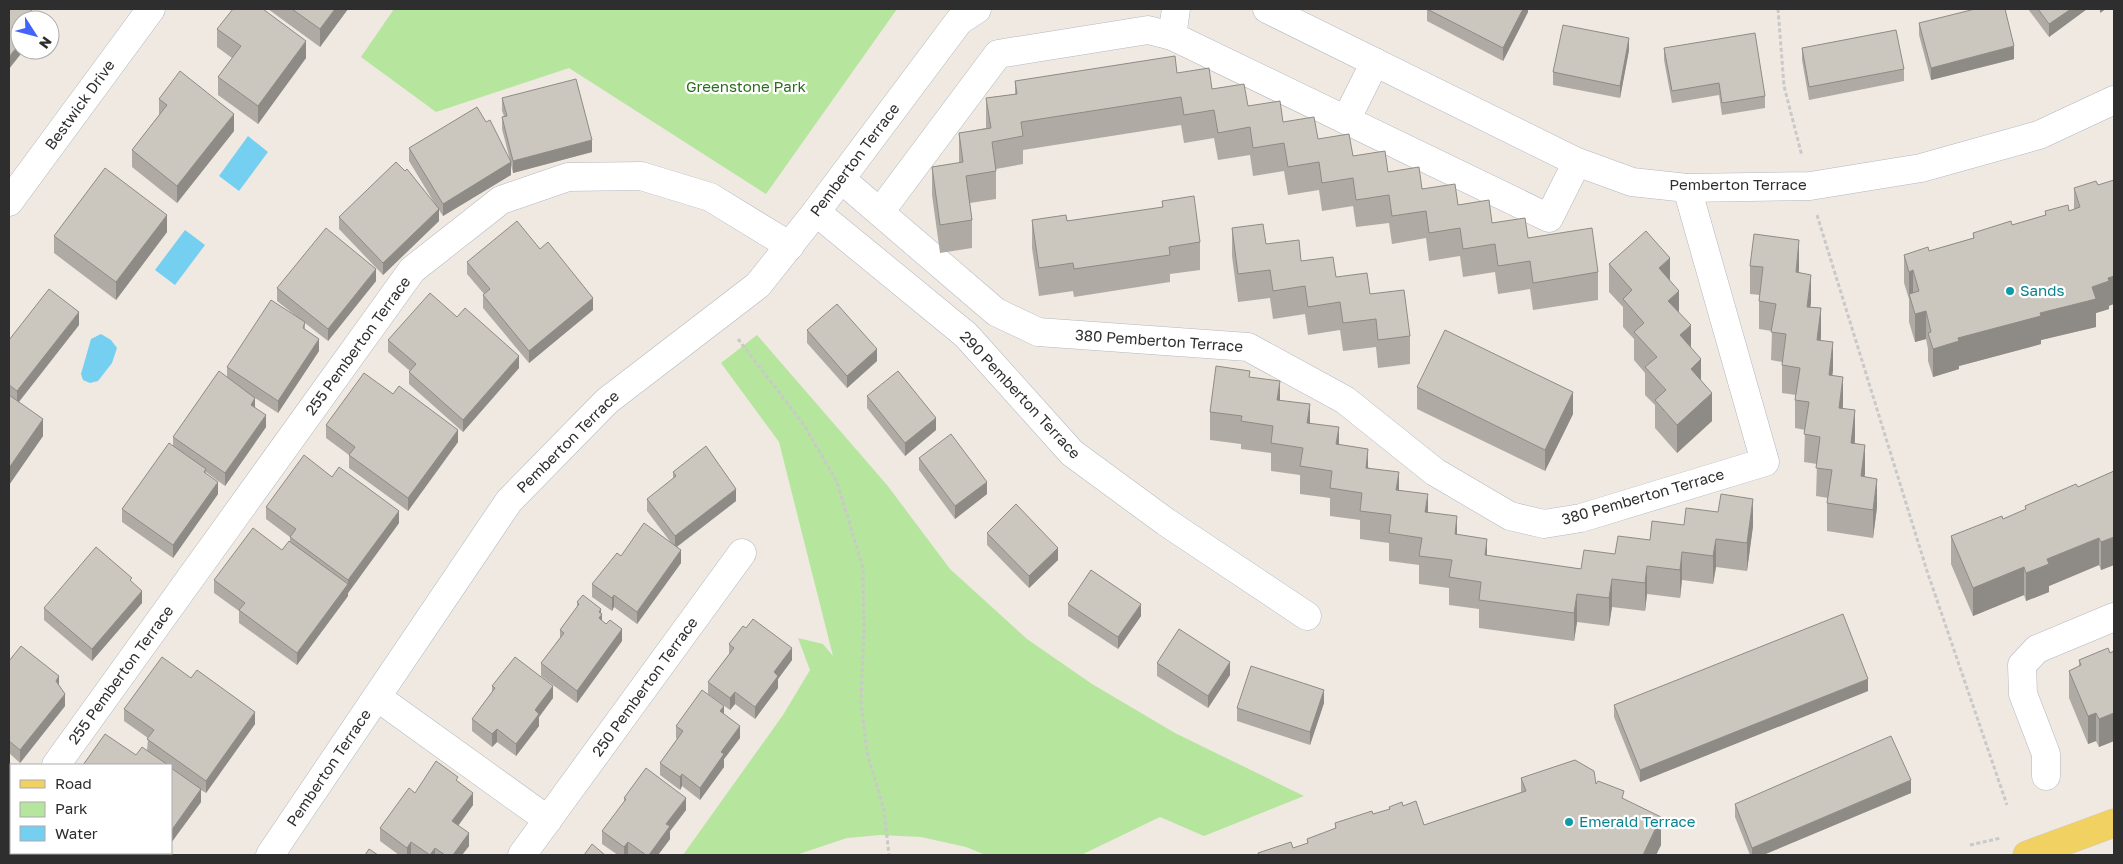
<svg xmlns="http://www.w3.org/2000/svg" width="2123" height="864" font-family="'Golos Text',sans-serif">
  <rect width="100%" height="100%" fill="#efe9e1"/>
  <g fill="#b6e59e">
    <path d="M394 9H897L766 194 569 68 436 112 361 57Z"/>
    <path d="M757 335 887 485 950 569 1027 639 1092 684 1175 733 1304 796 1204 836 1160 817 1081 855H986L966 847 921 837 880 835 847 838 796 855H683L783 715 810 670 798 638 823 644 833 656 779 442 721 363Z"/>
  </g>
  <g fill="#75cff0">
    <path d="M248 136 268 152 239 191 219 176Z"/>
    <path d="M185 230 205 245 175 285 155 270Z"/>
    <path d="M101 334 111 340 117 348 112 363 98 381 90 383 83 380 81 374 91 339Z"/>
  </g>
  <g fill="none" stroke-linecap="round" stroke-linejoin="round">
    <g stroke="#b4b7c1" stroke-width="29">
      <g id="minor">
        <path d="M1267 9 1577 162 1632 182 1687 188 1810 186 1921 168 2039 135 2114 100"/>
        <path d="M1172 36 1176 9"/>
        <path d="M1346 120 1375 62"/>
        <path d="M841 179 996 312 1038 332 1248 347 1345 400 1435 472 1510 516 1544 524 1581 518 1765 462 1687 188"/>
        <path d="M9 202 151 9"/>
        <path d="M816 212 966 335 1072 453 1166 522 1307 616"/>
        <path d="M880 212 998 54 1148 30 1172 36 1549 218 1577 162"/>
        <path d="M377 697 548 820"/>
        <path d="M56 765 412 270 501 200 568 177 641 176 710 197 790 246"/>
        <path d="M2046 776V754L2023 694 2022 665 2037 649 2114 617"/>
        <path d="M9 818 11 816"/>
        <path d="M270 855 509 501 607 401 758 285 816 212 959 21 977 9"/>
        <path d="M522 855 742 553"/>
      </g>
    </g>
    <g stroke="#c9c9c9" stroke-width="29">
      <path id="major" d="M2027 855 2114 823"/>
    </g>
    <g stroke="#c9c9c9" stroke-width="3" stroke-dasharray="4 2.5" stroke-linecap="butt">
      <path d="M1778 9 1784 86 1802 156"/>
      <path d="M1817 215 1927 571 2007 805"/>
      <path d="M738 339 804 425 837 482 863 568 864 629 861 702 867 753 884 810 889 855"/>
      <path d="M1970 845 2001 838"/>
    </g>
    <use href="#minor" stroke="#fff" stroke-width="28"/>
    <use href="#major" stroke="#f2d163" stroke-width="28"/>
  </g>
  <g fill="#afaba4">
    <path d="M268 9H348L320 47Z"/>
    <path d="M1427 9H1528V12L1503 61 1427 21Z"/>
    <path d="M2028 9H2087L2049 37Z"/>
    <path d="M1919 23 2014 59 1931 80 1919 35Z"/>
    <path d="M217 29 306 58 258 124 218 95V77L232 58 217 47Z"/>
    <path d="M1664 48 1765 96V108L1722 115 1719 95 1672 103 1664 60Z"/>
    <path d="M1802 48 1904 69V81L1809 100 1802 60Z"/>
    <path d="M1629 50 1620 98 1553 85V72Z"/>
    <path d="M1177 73 1458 205 1492 223 1528 238 1598 272V300L1533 310 1530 289 1498 294 1495 272 1463 277 1460 256 1429 261 1426 238 1392 244 1389 223 1356 227 1353 206 1322 211 1319 190 1288 195 1284 171 1253 176 1250 155 1218 160 1214 138 1184 143 1181 125 1023 150V164L996 169V199L970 203 972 220V248L940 253 932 195V167L959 163V133L986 128V98L1015 94V81Z"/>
    <path d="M502 98 592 152 513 173 511 165V175L443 216 439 210V221L383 275 339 229V217L435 204 409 161V148L510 160 502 129V117L504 116 502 111Z"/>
    <path d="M159 99 234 131 177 203 132 167V150L159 115Z"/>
    <path d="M2074 188 2109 306V309L2096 313V327L2041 340V344L1959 366V369L1933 377 1928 361V349L1926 339 1915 342 1909 322V299L1904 283V255L1929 251 1973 238V233L2012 225 2045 215V211H2069L2074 209Z"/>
    <path d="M1162 201 1200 242V270L1170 274V282L1074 297 1073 291 1039 296 1032 248V220L1067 221 1162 208Z"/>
    <path d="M1232 228 1336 277 1370 294 1410 336V364L1378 368 1376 347 1343 351 1340 330 1308 335 1305 314 1273 319 1270 298 1238 302 1232 256Z"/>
    <path d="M167 232 116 300 54 253V236Z"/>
    <path d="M540 249 593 310 529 363 483 308V295L484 294 467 274V262Z"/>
    <path d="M1609 264 1670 281 1679 313 1701 381 1712 421 1677 453 1655 428V405L1645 395V373L1634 360V339L1623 327V307L1609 292Z"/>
    <path d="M1750 266 1799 268V273L1811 302 1810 307 1821 336V341L1833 370 1832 375 1843 404V409L1855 438V443L1865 473 1864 477 1877 507 1873 538 1827 531V503L1828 498 1816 496 1817 464 1804 462 1805 430 1795 428V400L1796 395 1782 393V362L1771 360 1772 331 1759 329V301L1760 295 1750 294Z"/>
    <path d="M376 281 328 341 305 323V330L319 351 278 413 255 398V407L266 427 225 486 206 472V474L218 494 173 558 122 522V509L173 446V437L227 377V367L296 316 277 301V288Z"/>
    <path d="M457 317 519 368 463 432 409 384V372L410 371 388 352V340Z"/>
    <path d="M79 325 19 402 43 436 9 485V340Z"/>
    <path d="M807 330 877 361 847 388 807 343Z"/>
    <path d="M1250 377 1457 535 1487 556 1581 569 1684 525 1753 526 1747 571 1716 567 1713 584 1682 580 1680 598 1647 594 1645 611 1612 607 1609 626 1577 622 1574 641 1479 628V609L1449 605V588L1419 584V565L1389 561V543L1360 539V520L1330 516V498L1300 494V475L1271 471V453L1241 449V444L1210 440V412Z"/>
    <path d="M1417 387 1573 414 1545 471 1417 409Z"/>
    <path d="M867 396 936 430 905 456 867 408Z"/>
    <path d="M326 425 458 442 408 511 349 468V455L326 438Z"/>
    <path d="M919 458 987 494 955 519 919 470Z"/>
    <path d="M2114 471V565L2101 570 2099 565 2049 586V592L2026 601 2024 595 1973 616 1951 564V536L2003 519 2025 510V506L2078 487Z"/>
    <path d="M673 472 736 501 677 547 681 563 637 624 614 607 612 611 592 597V584L621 556 672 544 647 511V499L673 479Z"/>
    <path d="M332 477 399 523 348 593V596L297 665 239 623V611L214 593V580L282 550 290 541V537L266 519V507Z"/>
    <path d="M987 533 1058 560 1029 588 987 545Z"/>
    <path d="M132 582 142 603 92 661 44 620V608Z"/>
    <path d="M577 602 601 613 602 621 622 641 577 703 541 676V663L560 638V630L577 607Z"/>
    <path d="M1068 604 1141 616 1118 649 1068 616Z"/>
    <path d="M729 644 792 660 778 679V688L755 719 735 704 730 710 708 694V682L729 654Z"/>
    <path d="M2114 651V741L2099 747 2096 741 2088 744 2069 698V671L2079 666V660L2110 653Z"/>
    <path d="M9 661 59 686 65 706 20 763 9 753Z"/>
    <path d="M1157 663 1230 675 1208 708 1157 676Z"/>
    <path d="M492 686 553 698 539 717V726L516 756 497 742 492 747 472 731V719L492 692Z"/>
    <path d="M1868 691 1640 782 1614 717V705Z"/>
    <path d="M1324 703 1310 745 1237 721V708Z"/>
    <path d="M124 709 255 724 206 793 201 790V802L171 843V765H83L136 755 147 751 148 738 124 721Z"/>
    <path d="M724 714 740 738 724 759V767L700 800 682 786 680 790 660 775V763L677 739 676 738V726Z"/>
    <path d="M1521 778 1596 784 1624 799 1661 845 1656 855H1258V853L1293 848 1307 844V839L1335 829V823L1373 814 1389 810V807L1403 806 1424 825 1521 792Z"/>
    <path d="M458 781 473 805 458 826 469 846 462 855H413L411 854V855H399L380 841V828L415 793Z"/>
    <path d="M1911 793 1763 855H1750L1735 817V804Z"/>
    <path d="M624 798 686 810 670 831V839L658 855H629L628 854 627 855H618L602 844V831L624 803Z"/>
    <path d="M128 853H164L163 855H132Z"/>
  </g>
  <g fill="#8e8b86">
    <path d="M335 9H348L320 47V29Z"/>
    <path d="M1523 9H1528V12L1503 61V48Z"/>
    <path d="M2071 9H2087L2049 37V24Z"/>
    <path d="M2100 9H2106L2100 13Z"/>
    <path d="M1629 38V50L1620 98V86Z"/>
    <path d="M306 41V58L258 124V106Z"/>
    <path d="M20 43V50H24L9 69V57Z"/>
    <path d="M2014 46V59L1931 80V68Z"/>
    <path d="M234 114V131L177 203V186Z"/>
    <path d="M592 140V152L513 173V161Z"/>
    <path d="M511 162V175L443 216V204Z"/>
    <path d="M439 209V221L383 275V263Z"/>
    <path d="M167 215V232L116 300V282Z"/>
    <path d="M1799 240V268L1796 300V272Z"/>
    <path d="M1670 258V286L1659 268Z"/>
    <path d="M376 269V281L328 341V329Z"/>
    <path d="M1913 270V298L1909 294V300V272Z"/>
    <path d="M1811 275V302L1807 334V307Z"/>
    <path d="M2114 276V304L2109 306V309L2096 313V327L2041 340V344L1959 366V369L1933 377V349L1958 338 2040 313 2108 278Z"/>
    <path d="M1679 291V319L1668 301Z"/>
    <path d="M593 298V310L529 363V351Z"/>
    <path d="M1821 308V336L1817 368V340Z"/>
    <path d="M1926 311V339L1915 342V314Z"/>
    <path d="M79 312V325L17 404V391Z"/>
    <path d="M1691 325V353L1680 335Z"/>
    <path d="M319 339V351L278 413V401Z"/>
    <path d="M1833 342V370L1829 403V375Z"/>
    <path d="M877 349V361L847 388V376Z"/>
    <path d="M519 356V368L463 432V420Z"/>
    <path d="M1701 359V387L1691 369Z"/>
    <path d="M1843 377V404L1839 436V408Z"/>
    <path d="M1280 381V409L1277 400Z"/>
    <path d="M1573 392V414L1545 471V450Z"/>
    <path d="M1712 393V421L1677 453V425Z"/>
    <path d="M255 398V410L251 405Z"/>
    <path d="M1310 404V432L1307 423Z"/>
    <path d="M1855 410V438L1851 471V443Z"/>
    <path d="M266 415V427L225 486V473Z"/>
    <path d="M936 418V430L905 456V443Z"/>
    <path d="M43 419V436L9 485V468Z"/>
    <path d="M1339 427V455L1336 444Z"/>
    <path d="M458 430V442L408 511V498Z"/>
    <path d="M1865 445V473L1861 504V476Z"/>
    <path d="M1368 449V477L1366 468Z"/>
    <path d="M1399 472V500L1396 490Z"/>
    <path d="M1877 479V507L1873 538V510Z"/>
    <path d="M218 482V494L173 558V545Z"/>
    <path d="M987 482V494L955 519V506Z"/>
    <path d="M736 489V501L675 548V536Z"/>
    <path d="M1428 494V522L1425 512Z"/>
    <path d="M1753 499V526L1747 571V543Z"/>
    <path d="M399 511V523L348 593V580Z"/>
    <path d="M1457 516V544L1455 534Z"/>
    <path d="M2114 537V565L2101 570V542Z"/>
    <path d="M2099 538V565L2049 586V592L2026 601V573L2047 559Z"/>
    <path d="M1487 539V567L1485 555Z"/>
    <path d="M1716 539V567L1713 584V556Z"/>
    <path d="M1058 548V560L1029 588V576Z"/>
    <path d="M681 550V563L637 624V612Z"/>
    <path d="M1682 552V580L1680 598V570Z"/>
    <path d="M1647 566V594L1645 611V583Z"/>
    <path d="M2024 567V595L1973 616V588Z"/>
    <path d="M1612 579V607L1609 626V598Z"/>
    <path d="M348 584V596L297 665V653Z"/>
    <path d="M142 591V603L92 661V649Z"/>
    <path d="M1577 594V622L1574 641V613Z"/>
    <path d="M614 595V607L612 611V598Z"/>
    <path d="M1141 604V616L1118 649V637Z"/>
    <path d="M601 609V616L602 614V626L599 631V612Z"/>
    <path d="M622 629V641L577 703V691Z"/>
    <path d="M792 648V660L778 679V688L755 719V707L774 672Z"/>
    <path d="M1230 662V675L1208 708V696Z"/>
    <path d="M59 676V689L56 681Z"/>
    <path d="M1868 679V691L1640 782V770Z"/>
    <path d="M553 686V698L539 717V726L516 756V744L535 710Z"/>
    <path d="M1324 690V703L1310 745V732Z"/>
    <path d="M735 692V704L730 710V698Z"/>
    <path d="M65 694V706L20 763V750Z"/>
    <path d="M724 706V718L720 711Z"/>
    <path d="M255 712V724L206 793V781Z"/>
    <path d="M2096 713V741L2088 744V716Z"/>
    <path d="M2114 713V741L2099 747V719Z"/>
    <path d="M740 726V738L724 759V767L700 800V788L721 752Z"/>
    <path d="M497 729V742L492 747V734Z"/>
    <path d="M682 774V786L680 790V777Z"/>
    <path d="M1911 780V793L1763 855H1752V848Z"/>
    <path d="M201 789V802L171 843V831Z"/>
    <path d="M473 793V805L452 834V821Z"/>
    <path d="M686 798V810L670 831V839L658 855H649L666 824Z"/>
    <path d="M1661 817V845L1656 855H1643Z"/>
    <path d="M469 833V846L462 855H453Z"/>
    <path d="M411 842V855H407V848Z"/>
    <path d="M628 842V854L627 855H624V847Z"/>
    <path d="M435 848V855H430Z"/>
    <path d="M156 853H164L163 855H154Z"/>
  </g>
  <g fill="#cbc7bf" stroke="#8e8b86">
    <path d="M9 9H29L41 18 39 20H20V43L9 57Z"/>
    <path d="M233 9H263L306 41 258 106 218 77 241 46 217 29Z"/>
    <path d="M292 9H335L320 29Z"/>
    <path d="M1427 9H1523L1503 48Z"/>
    <path d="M1975 9H2005L2014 46 1931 68 1919 23Z"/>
    <path d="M2038 9H2071L2049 24Z"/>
    <path d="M1563 25 1629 38 1620 86 1553 72Z"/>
    <path d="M1896 30 1904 69 1809 87 1802 48Z"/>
    <path d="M1755 33 1765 96 1722 103 1719 83 1672 91 1664 48Z"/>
    <path d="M1175 56 1177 73 1209 68 1212 89 1244 84 1248 106 1280 101 1283 122 1314 117 1318 139 1349 134 1353 156 1385 151 1388 172 1419 167 1422 189 1455 184 1458 205 1489 200 1492 223 1525 218 1528 238 1592 228 1598 272 1533 283 1530 261 1498 266 1495 244 1463 249 1460 228 1429 233 1426 211 1392 216 1389 195 1356 200 1353 178 1322 183 1319 162 1288 167 1284 143 1253 148 1250 127 1218 133 1214 110 1184 115 1181 97 1021 122 1023 136 992 142 996 171 966 176 972 220 940 225 932 167 963 162 959 133 991 128 986 98 1017 94 1015 81Z"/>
    <path d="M180 71 234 114 177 186 132 150 167 105 159 99Z"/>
    <path d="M576 79 592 140 513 161 502 117 507 116 502 98Z"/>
    <path d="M477 107 486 122 490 120 511 162 443 204 409 148Z"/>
    <path d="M396 162 405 171 407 169 439 209 383 263 339 217Z"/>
    <path d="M105 168 167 215 116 282 54 236Z"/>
    <path d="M2114 180V276L2108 278 2109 281 2092 287 2096 299 2040 313 2041 316 1958 338 1959 341 1933 349 1928 333 1931 332 1926 311 1915 314 1909 294 1919 291 1913 270 1909 272 1904 255 1928 247 1929 251 1974 238 1973 233 2011 221 2012 225 2046 215 2045 211 2068 205 2069 211 2080 207 2074 188 2096 181 2098 185Z"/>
    <path d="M1194 196 1200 242 1169 247 1170 255 1074 269 1073 263 1039 268 1032 220 1066 215 1067 221 1163 207 1162 201Z"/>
    <path d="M517 221 540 249 548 242 593 298 529 351 483 295 490 289 467 262Z"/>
    <path d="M1263 224 1266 244 1299 240 1301 261 1333 257 1336 277 1367 273 1370 294 1404 290 1410 336 1378 340 1376 319 1343 323 1340 302 1308 307 1305 286 1273 291 1270 270 1238 274 1232 228Z"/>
    <path d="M326 228 376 269 328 329 277 288Z"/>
    <path d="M1646 231 1670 258 1659 268 1679 291 1668 301 1691 325 1680 335 1701 359 1691 369 1712 393 1677 425 1655 400 1666 390 1645 367 1657 357 1634 332 1644 323 1623 299 1632 290 1609 264Z"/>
    <path d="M1754 234 1799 240 1796 272 1811 275 1807 307 1821 308 1817 340 1833 342 1829 375 1843 377 1839 408 1855 410 1851 443 1865 445 1861 476 1877 479 1873 510 1827 503 1832 470 1816 468 1820 437 1804 434 1809 402 1795 400 1800 368 1782 365 1786 334 1771 332 1776 304 1759 301 1763 267 1750 266Z"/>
    <path d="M49 289 79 312 17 391 9 385V340Z"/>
    <path d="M430 293 457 317 465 308 519 356 463 420 409 372 416 364 388 340Z"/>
    <path d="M271 300 305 322 303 328 319 339 278 401 227 367Z"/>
    <path d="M837 304 877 349 847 376 807 330Z"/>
    <path d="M1445 330 1573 392 1545 450 1417 387Z"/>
    <path d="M1216 366 1250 371 1249 377 1280 381 1277 400 1310 404 1307 423 1339 427 1336 444 1368 449 1366 468 1399 472 1396 490 1428 494 1425 512 1457 516 1455 534 1487 539 1485 555 1581 569 1584 550 1615 554 1618 536 1650 540 1652 521 1684 525 1686 508 1718 512 1721 494 1753 499 1747 543 1716 539 1713 556 1682 552 1680 570 1647 566 1645 583 1612 579 1609 598 1577 594 1574 613 1479 600 1481 582 1449 577 1452 560 1419 556 1422 538 1389 533 1391 515 1360 511 1362 493 1330 488 1332 471 1300 466 1303 448 1271 443 1273 426 1241 421 1242 416 1210 412Z"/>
    <path d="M219 371 255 398 251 405 266 415 225 473 173 437Z"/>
    <path d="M898 371 936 418 905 443 867 396Z"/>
    <path d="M364 373 393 394 399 386 458 430 408 498 349 455 355 447 326 425Z"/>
    <path d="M9 395 43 419 9 468Z"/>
    <path d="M951 434 987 482 955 506 919 458Z"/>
    <path d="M169 443 206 469 204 472 218 482 173 545 122 509Z"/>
    <path d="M706 446 736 489 675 536 647 499 676 476 673 472Z"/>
    <path d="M304 455 332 477 339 467 399 511 348 580 290 537 296 529 266 507Z"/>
    <path d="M2114 471V537L2101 542 2099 538 2047 559 2049 564 2026 573 2024 567 1973 588 1951 536 2002 516 2003 519 2026 509 2025 506 2076 484 2078 487Z"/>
    <path d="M1016 504 1058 548 1029 576 987 533Z"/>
    <path d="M644 523 681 550 637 612 614 595 612 598 592 584 617 553 621 556Z"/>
    <path d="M253 528 282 550 289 541 348 584 297 653 239 610 245 603 214 580Z"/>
    <path d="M96 547 132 578 130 580 142 591 92 649 44 608Z"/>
    <path d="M1091 570 1141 604 1118 637 1068 604Z"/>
    <path d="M583 595 601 609 599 612 602 614 599 618 606 624 610 620 622 629 577 691 541 663 564 633 560 630 579 604 577 602Z"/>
    <path d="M1843 614 1868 679 1640 770 1614 705Z"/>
    <path d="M753 619 792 648 774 672 778 676 755 707 735 692 730 698 708 682 734 648 729 644 743 626 746 628Z"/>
    <path d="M1179 629 1230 662 1208 696 1157 663Z"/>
    <path d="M21 646 59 676 56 681 65 694 20 750 9 741V661Z"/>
    <path d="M2108 648 2110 653 2114 651V713L2099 719 2096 713 2088 716 2069 671 2081 665 2079 660Z"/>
    <path d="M162 657 191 678 197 670 255 712 206 781 147 739 154 730 124 709Z"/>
    <path d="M515 657 553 686 535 710 539 714 516 744 497 729 492 734 472 719 495 688 492 686Z"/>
    <path d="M1251 666 1324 690 1310 732 1237 708Z"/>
    <path d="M702 690 724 706 720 711 740 726 721 752 724 754 700 788 682 774 680 777 660 763 683 731 676 726Z"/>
    <path d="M105 734 136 755 142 747 168 765H83Z"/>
    <path d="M1891 736 1911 780 1752 848 1735 804Z"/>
    <path d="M1575 760 1594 771 1596 784 1598 781 1624 791 1622 798 1661 817 1643 855H1259L1258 853 1291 842 1293 848 1308 843 1307 839 1336 828 1335 823 1372 811 1373 814 1390 809 1389 807 1402 802 1403 806 1416 801 1424 825 1526 791 1521 778Z"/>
    <path d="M436 761 458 777 456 780 473 793 452 821 469 833 453 855H445L435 848 430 855 411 842 407 848 380 828 409 788 415 793Z"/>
    <path d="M171 768 201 789 171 831Z"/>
    <path d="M646 768 686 798 666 824 670 826 649 855H646L628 842 624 847 602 831 626 799 624 798Z"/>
    <path d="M592 844 605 855H584Z"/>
    <path d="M369 849 378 855H365Z"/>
    <path d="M13 853H115L117 855H15Z"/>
    <path d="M145 853H156L154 855H149Z"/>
  </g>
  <g fill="#0f9aa8" stroke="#fff" stroke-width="2">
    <circle cx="2010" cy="291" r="5"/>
    <circle cx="1569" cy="822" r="5"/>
  </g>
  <g text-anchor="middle" stroke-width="4.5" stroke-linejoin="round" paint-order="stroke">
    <g font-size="15" fill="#2c6e1b" stroke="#fff">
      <text x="746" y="92">Greenstone Park</text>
    </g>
    <g font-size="15" fill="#2e2e2e" stroke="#fff">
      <text transform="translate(80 105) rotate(-54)" y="5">Bestwick Drive</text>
      <text transform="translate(855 160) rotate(-53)" y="5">Pemberton Terrace</text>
      <text x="1738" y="190">Pemberton Terrace</text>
      <text transform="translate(1159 341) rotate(4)" y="5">380 Pemberton Terrace</text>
      <text transform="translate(358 346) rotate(-54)" y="5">255 Pemberton Terrace</text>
      <text transform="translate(1020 395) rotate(47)" y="5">290 Pemberton Terrace</text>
      <text transform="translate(568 442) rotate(-45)" y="5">Pemberton Terrace</text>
      <text transform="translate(1643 497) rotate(-16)" y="5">380 Pemberton Terrace</text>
      <text transform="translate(121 675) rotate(-54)" y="5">255 Pemberton Terrace</text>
      <text transform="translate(645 687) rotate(-54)" y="5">250 Pemberton Terrace</text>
      <text transform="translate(329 768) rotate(-56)" y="5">Pemberton Terrace</text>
    </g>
    <g font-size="15" fill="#0d838f" stroke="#fff" text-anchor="start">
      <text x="2020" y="296">Sands</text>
      <text x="1579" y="827">Emerald Terrace</text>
    </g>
  </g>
  <rect width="2123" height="864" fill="none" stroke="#2e2e2e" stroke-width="20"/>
  <rect x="10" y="764" width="162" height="90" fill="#ffffff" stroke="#ababab"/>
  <rect x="20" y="780" width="25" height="8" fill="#f2d163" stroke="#ababab"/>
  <text x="55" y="789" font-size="15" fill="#2e2e2e">Road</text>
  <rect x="20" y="802" width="25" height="15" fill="#b6e59e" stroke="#ababab"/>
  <text x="55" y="814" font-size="15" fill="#2e2e2e">Park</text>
  <rect x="20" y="826" width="25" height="15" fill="#75cff0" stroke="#ababab"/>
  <text x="55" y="839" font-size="15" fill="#2e2e2e">Water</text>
  <g transform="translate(35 35) rotate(126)"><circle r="24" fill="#ffffff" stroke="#ababab"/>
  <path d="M0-4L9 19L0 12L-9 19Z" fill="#4264fb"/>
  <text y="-8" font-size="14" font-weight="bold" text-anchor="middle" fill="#2e2e2e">N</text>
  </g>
</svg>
